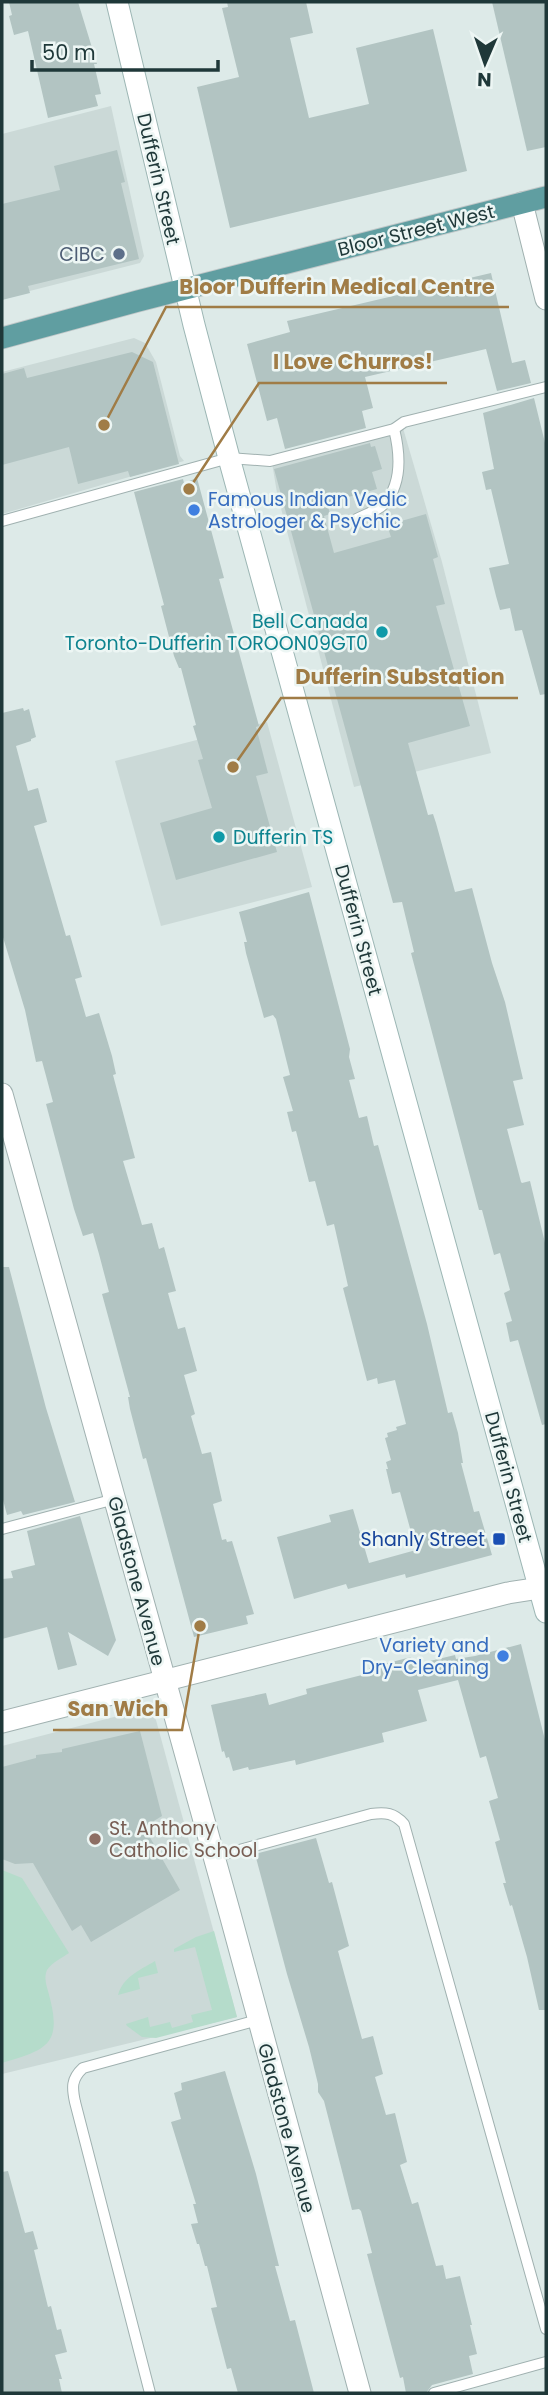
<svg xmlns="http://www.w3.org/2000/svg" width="548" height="2395" font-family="Poppins,sans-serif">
  <rect width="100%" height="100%" fill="#ddeae8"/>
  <g fill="#cbd9d7">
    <path d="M111 106 144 256 140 263 2 298V134Z"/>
    <path d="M134 338 145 343 156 362 180 456 184 461 2 514V372Z"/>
    <path d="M403 428 442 562 491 753 354 787 277 493 272 463Z"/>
    <path d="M267 722 312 887 161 926 115 761Z"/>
    <path d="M141 1710 148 1711 156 1720 237 2017 2 2074V1746Z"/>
  </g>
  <g fill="#b5dccb">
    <path d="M2 1870 22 1878 69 1953C62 1958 52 1962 47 1970 44 1977 46 1984 48 1991 63 2044 49 2049 2 2063Z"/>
    <path d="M214 1931 237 2017 156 2038 142 2037 127 2026 126 2024 148 2017 150 2027 170 2022 172 2028 193 2022 191 2015 212 2010 195 1947 174 1952V1949L196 1937Z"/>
    <path d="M155 1961 158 1973 138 1978 140 1989 118 1995C123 1977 140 1970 155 1961Z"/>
  </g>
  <g fill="#b2c4c2">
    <path d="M9 2H78L97 64H94L101 94 95 95 98 106 48 118 28 31 14 35 9 16 12 15Z"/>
    <path d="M227 2H306L313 33 290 38 309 118 369 104 356 48 433 29 467 171 230 228 197 87 239 77 222 8 228 7Z"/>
    <path d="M492 2H546V147L527 151Z"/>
    <path d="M117 150 125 182 121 183 139 259 28 286 30 293 2 300V204L60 190 54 166Z"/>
    <path d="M491 273 512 363 525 360 531 383 497 391 486 349 365 377 373 408 362 411 366 428 285 449 277 418 267 421 247 344 290 332 287 321Z"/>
    <path d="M132 352 153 362 179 464 130 477 128 471 78 484 69 447 2 465V374L24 368 27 378Z"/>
    <path d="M534 398 546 447V694L540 695 522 630 515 631 510 608 500 610 496 596 489 568 509 564 491 489 486 490 482 472 494 469 483 413Z"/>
    <path d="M370 443 371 447 375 446 382 469 372 472 377 489 327 503 330 514 324 516 334 553 391 537 387 525 426 514 438 557 433 559 445 604 436 606 470 726 408 743 428 815 433 814 436 823 455 892 472 888 492 963 505 1002 523 1079 513 1081 524 1125 507 1129 521 1182 522 1183 530 1181 546 1247V1424L542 1425 518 1340 510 1342 506 1323 512 1321 504 1293 510 1290 500 1253 494 1255 482 1210H479L411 953 414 952 402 902 393 903 274 469Z"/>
    <path d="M197 478 224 578 219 579 259 726 256 727 268 773 256 776 277 852 176 880 160 823 212 808 198 760 203 759 193 726 196 725 181 668H179L174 656 161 606 164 605 134 492 183 479 184 483Z"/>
    <path d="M23 708 24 711 29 709 36 737 31 739V741L16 746 28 791 38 788 47 822 34 826 66 936 70 935 82 977 75 979 86 1017 99 1013 112 1056 116 1074 113 1075 135 1158 123 1161 142 1225 152 1223 159 1249 164 1247 176 1291 168 1293 178 1329 185 1327 197 1371 184 1375 195 1414 191 1416 202 1454 211 1452 222 1501 213 1504 222 1540 226 1539 227 1542 232 1541 254 1614 246 1616 248 1624 194 1637 146 1458 143 1459 130 1409 128 1397H130L102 1294 109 1292 99 1254 93 1233 83 1236 74 1209 46 1104 53 1102 42 1061 36 1062 25 1010 2 934V713Z"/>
    <path d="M309 892 350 1049 349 1057 355 1079 349 1080 359 1118 367 1116 374 1146 378 1145 427 1324 448 1413 452 1412 458 1433 463 1463H461L474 1512 479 1511 492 1555 406 1578 405 1574 348 1589 346 1584 294 1599 277 1537 331 1522 329 1515 353 1509 369 1563 416 1550 400 1492 392 1494 386 1469H388L386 1462 391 1460 385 1438 388 1437 387 1433 397 1430 396 1427 406 1424 395 1380 378 1384 377 1378 367 1381 343 1288 348 1286 334 1224 327 1226 315 1181 309 1182 296 1131 292 1132 287 1112 293 1111 283 1077 290 1075 276 1019 273 1015 264 1018 246 953 244 942H247L239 912Z"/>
    <path d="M2 1267H9L46 1408 75 1502 23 1515 21 1511 7 1515 2 1496Z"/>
    <path d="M80 1516 116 1640 108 1656 68 1632 77 1665 58 1670 47 1627 2 1639V1579L13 1578 11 1571 35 1565 27 1531Z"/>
    <path d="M521 1644 546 1744V2010H539L527 1957 512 1905 510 1906 503 1883H506L495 1842 500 1840 489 1801 498 1798 486 1756 480 1758 458 1680 418 1690 427 1721 382 1733 384 1742 296 1765 295 1760 249 1770 248 1767 233 1771 229 1757 226 1758 224 1751 222 1752 211 1705 266 1693 269 1705 307 1694 306 1689 370 1673 369 1668 411 1657 413 1665 455 1655 456 1659 475 1656Z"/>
    <path d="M140 1731 162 1816 144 1827 180 1890 91 1942 81 1925 72 1931 33 1863 15 1864 2 1859V1767L36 1758V1755L62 1752V1749Z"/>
    <path d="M316 1838 329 1883 332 1882 349 1946 338 1951 362 2039 373 2036 383 2074 375 2077 386 2115 395 2113 407 2162 400 2165 412 2204 418 2202 436 2266 443 2265 446 2279 460 2276 472 2325H470L477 2354 469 2356 473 2374 432 2385 426 2393H406L403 2377 400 2378 367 2254 372 2253 361 2211 359 2209 352 2210 324 2101 318 2092V2084L309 2047 287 1974 255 1854Z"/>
    <path d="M225 2071 256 2174 279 2266H275L290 2321 295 2320 314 2393H238L231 2368 227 2369 211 2308 217 2307 207 2266H205L199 2244H197L191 2224 198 2223 193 2204H196L171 2122 181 2119 174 2093 182 2090 181 2083Z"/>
    <path d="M8 2171 25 2233 33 2231 38 2249 34 2250 48 2307 51 2306 57 2330 61 2329 67 2352 55 2355 62 2379H59L62 2393H2V2172Z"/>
  </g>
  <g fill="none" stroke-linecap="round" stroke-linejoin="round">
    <g stroke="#a0b1b0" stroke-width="12">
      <g id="service">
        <path d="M355 520C363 515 378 511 384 504 403 483 400 453 394 429"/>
        <path d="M2 521 229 458 270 461 394 429 404 422 546 387"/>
        <path d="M2 1529 115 1499"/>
        <path d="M214 1857 371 1814C386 1812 394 1813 404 1824L546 2329"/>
        <path d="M150 2393 75 2102C72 2088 71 2079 83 2068L258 2020"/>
        <path d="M434 2393 546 2362"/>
      </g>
    </g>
    <g stroke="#a0b1b0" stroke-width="23">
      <g id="minor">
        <path d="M522 203 546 299"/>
        <path d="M2 1094 230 1914 360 2393"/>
        <path d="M2 1722 508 1593 540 1588"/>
      </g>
    </g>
    <g stroke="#9cb6b4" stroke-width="23">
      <path id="secondary" d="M117 2 194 325 229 458 546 1612"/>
    </g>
    <g stroke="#c0c7c8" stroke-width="23">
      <path id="primary" d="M2 338 138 301 546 197"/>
    </g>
    <use href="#service" stroke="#fff" stroke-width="10"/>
    <use href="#minor" stroke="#fff" stroke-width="21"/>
    <use href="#secondary" stroke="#fff" stroke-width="21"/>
    <use href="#primary" stroke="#609ea1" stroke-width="21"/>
  </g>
  <circle fill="#5c6f8a" stroke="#edf6f4" stroke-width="2.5" cx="119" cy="254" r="7"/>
  <g fill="#3f7fe0" stroke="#edf6f4" stroke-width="2.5">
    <circle cx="194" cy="510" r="7"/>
    <circle cx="503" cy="1656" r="7"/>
  </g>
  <g fill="#0f9aa8" stroke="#edf6f4" stroke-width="2.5">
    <circle cx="382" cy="632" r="7"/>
    <circle cx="219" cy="837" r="7"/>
  </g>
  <rect fill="#1a4fb4" stroke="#edf6f4" stroke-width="2.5" x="492" y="1532" width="14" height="14" rx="3.5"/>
  <circle fill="#8d6e63" stroke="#edf6f4" stroke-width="2.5" cx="95" cy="1839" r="7"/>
  <g text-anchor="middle" stroke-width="5" stroke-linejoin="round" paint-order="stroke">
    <g font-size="19" fill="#1f3839" stroke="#edf6f4">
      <text transform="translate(159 179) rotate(77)" y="7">Dufferin Street</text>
      <text transform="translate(416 230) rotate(-14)" y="7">Bloor Street West</text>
      <text transform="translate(359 930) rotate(75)" y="7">Dufferin Street</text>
      <text transform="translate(509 1477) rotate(75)" y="7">Dufferin Street</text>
      <text transform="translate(137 1581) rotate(75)" y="7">Gladstone Avenue</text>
      <text transform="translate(287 2128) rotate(75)" y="7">Gladstone Avenue</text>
    </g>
    <g font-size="19" fill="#4e5e75" stroke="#edf6f4" text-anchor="end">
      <text x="105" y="261">CIBC</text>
    </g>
    <g font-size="19" fill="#366cbe" stroke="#edf6f4" text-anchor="start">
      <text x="208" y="506">Famous Indian Vedic<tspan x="208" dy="22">Astrologer &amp; Psychic</tspan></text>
      <text x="489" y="1652" text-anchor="end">Variety and<tspan x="489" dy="22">Dry-Cleaning</tspan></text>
    </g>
    <g font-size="19" fill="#0d838f" stroke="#edf6f4" text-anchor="end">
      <text x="368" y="628">Bell Canada<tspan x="368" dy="22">Toronto-Dufferin TOROON09GT0</tspan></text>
      <text x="233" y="844" text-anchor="start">Dufferin TS</text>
    </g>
    <g font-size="19" fill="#164399" stroke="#edf6f4" text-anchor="end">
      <text x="485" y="1546">Shanly Street</text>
    </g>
    <g font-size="19" fill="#785e54" stroke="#edf6f4" text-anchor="start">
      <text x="109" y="1835">St. Anthony<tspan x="109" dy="22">Catholic School</tspan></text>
    </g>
  </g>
  <path fill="none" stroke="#a07c46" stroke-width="2.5" d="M104 425L166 307H509M189 489L259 383H447M233 767L281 698H518M200 1626L182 1730H53"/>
  <g fill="#a07c46" stroke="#edf6f4" stroke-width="2.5">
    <circle cx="104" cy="425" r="7"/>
    <circle cx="189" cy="489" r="7"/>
    <circle cx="233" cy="767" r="7"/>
    <circle cx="200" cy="1626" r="7"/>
  </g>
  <g font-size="21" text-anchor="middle" font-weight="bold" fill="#a07c46" stroke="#edf6f4" stroke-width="5" stroke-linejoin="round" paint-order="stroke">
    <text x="337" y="294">Bloor Dufferin Medical Centre</text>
    <text x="353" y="369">I Love Churros!</text>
    <text x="400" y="684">Dufferin Substation</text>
    <text x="118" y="1716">San Wich</text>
  </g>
  <rect width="548" height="2395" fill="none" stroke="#1f3839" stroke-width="7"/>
  <g transform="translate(485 63) rotate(182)" stroke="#edf6f4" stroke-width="5" paint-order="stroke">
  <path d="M0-5L12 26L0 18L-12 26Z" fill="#1f3839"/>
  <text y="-10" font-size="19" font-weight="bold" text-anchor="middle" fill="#1f3839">N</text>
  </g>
  <path d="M32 60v10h186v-10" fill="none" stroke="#1f3839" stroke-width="3.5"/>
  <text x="42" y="60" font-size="21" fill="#1f3839" stroke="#edf6f4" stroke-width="5" paint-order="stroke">50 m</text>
</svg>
